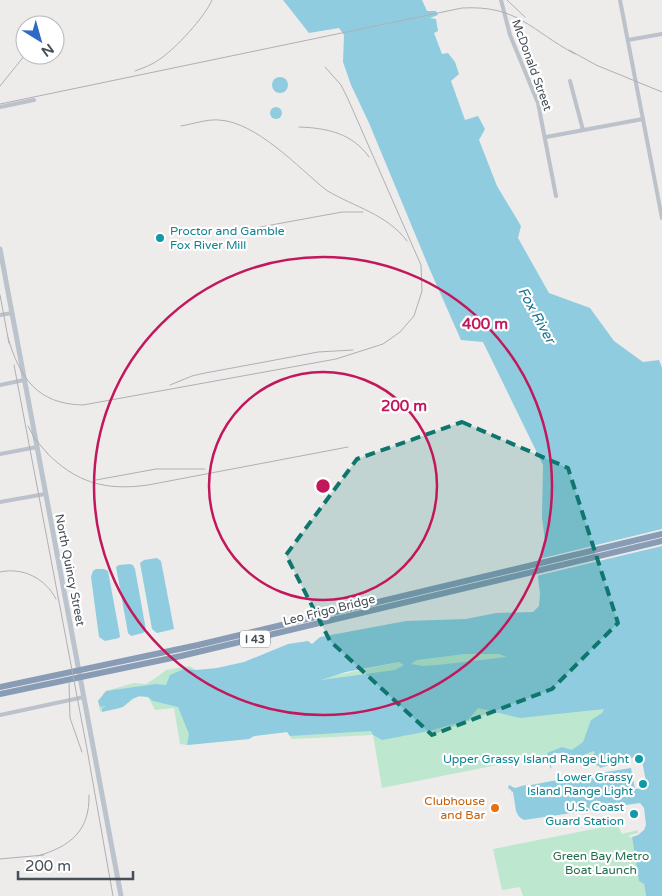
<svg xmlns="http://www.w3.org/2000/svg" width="662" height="896" font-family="'Varela Round',sans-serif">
  <rect width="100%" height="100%" fill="#eeebeb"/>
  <g fill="#bee7cf">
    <path d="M532 644 604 709 599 766 558 753 382 788 373 735 292 739 287 732 254 736 249 739 187 745 180 744 174 708 155 710 148 697C132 695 134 701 122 707 117 710 108 710 102 712L100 711 98 701 106 691 134 683 146 684 157 677 166 670 190 666 196 670 323 678 399 662 466 654H499Z"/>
    <path d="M614 825 618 826 622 834 638 830V833L632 837 639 880 644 884 646 896H523L520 887 502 890 493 849Z"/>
  </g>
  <g fill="#90ccdf" fill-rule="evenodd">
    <path d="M283 0H422L427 11H436L438 15 430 18 436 19 438 31 434 33 442 54 448 53 455 62 459 74 451 81 465 120 478 116 485 129 479 140 497 186 521 226 518 238 549 293 590 308 614 341 643 362 659 360 662 368V896H646L644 884 639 881 632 837 641 831 645 825 641 805 524 822 515 812 511 790 508 788 509 785 515 788 525 785 631 768 635 789 647 787 641 755 600 768 599 766 588 763V758L595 753 593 751 575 759 558 753 550 755 549 760 547 753 562 747 572 750 583 742 591 720 602 713 604 709 520 718 478 708 468 720 429 731 382 740 373 735 371 731 290 736 287 732 254 736 249 739 187 745 189 734 178 707 153 701 148 697 139 696 132 699 123 707 102 712V708L106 706 100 707 98 701 106 691 156 684 166 685 170 675 184 669 196 670 217 668 244 662 288 644 308 641 312 644 320 637 406 621 466 619 496 613 533 612 539 606 540 594 538 577 545 542 542 517 543 465 483 342 461 340 430 270 369 123 351 85 343 62 344 35 339 28 309 33ZM466 654H499L507 657 438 665 422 666 411 664 417 660ZM399 662 404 665 395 670 321 680 346 672Z"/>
    <circle cx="280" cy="85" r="8"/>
    <circle cx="276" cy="113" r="6"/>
    <path d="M157 558 161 561 174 629 157 633 152 629 140 563 144 560Z"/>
    <path d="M130 564 133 565 135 569 146 630 143 633 131 636 128 633 116 567 119 565Z"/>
    <path d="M96 569H104L108 571 120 636 119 638 105 641 99 637 91 577 93 571Z"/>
  </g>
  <g fill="#eeebeb">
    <path d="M662 529V546L536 576 539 559Z"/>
    <path d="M590 772 593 773 526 786 525 785Z"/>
    <path d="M511 791 513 792 516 811 519 817 524 820 640 803 644 808 646 825 644 830 638 835 629 838 630 835 638 833 643 824 639 806 524 823 519 820 514 812Z"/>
  </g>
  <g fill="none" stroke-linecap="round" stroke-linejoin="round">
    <path stroke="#90ccdf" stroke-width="1" d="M549 759 551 768"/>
    <g stroke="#bbc2c9" stroke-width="4">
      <path d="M501 0 510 35 538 103 556 196"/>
      <path d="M620 0 662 218"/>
      <path d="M628 40 662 34"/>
      <path d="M570 81 583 130"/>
      <path d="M0 107 34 100"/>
      <path d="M546 137 643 119"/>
      <path d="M0 315 12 313"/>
      <path d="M0 385 24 380"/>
      <path d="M0 454 37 447"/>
      <path d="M0 502 45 494"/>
      <path d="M0 715 84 697"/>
    </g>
    <path stroke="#bbc3cd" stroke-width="5" d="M0 249 121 896"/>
    <g stroke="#889cb5" stroke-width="6">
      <path d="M0 687 198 645 662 534"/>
      <path d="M0 694 181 656 662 541"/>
    </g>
    <g stroke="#aeb0b5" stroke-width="1">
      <path d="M507 0 525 17"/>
      <path d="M569 50 596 65 662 92"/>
      <path d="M135 71C143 68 152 65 160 59 175 49 205 17 212 0"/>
      <path d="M0 86 25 55"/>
      <path d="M0 104 462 8C518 5 530 30 575 54"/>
      <path d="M181 126C193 124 207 119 219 120 256 122 298 167 326 190 354 207 387 214 407 241"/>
      <path d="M299 127C327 128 352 133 369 157"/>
      <path d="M244 230 342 212H363"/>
      <path d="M0 295 9 343"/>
      <path d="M8 338C20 378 37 404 83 405L336 359 383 344 400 332 414 316 422 291 421 265 348 99 341 85 325 67"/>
      <path d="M14 365 87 749 113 896"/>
      <path d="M170 385 192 376 200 374 318 352 353 350"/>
      <path d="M28 426 35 439 48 454"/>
      <path d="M46 452C76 483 106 491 148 485L348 447"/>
      <path d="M96 480 156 469H205"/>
      <path d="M0 572C23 567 45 578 56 599"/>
      <path d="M69 682 70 718 82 752"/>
      <path d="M37 856C70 847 90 831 89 795"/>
      <path d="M0 859 44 855"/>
    </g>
  </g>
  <path fill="#0f766e" fill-opacity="0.2" stroke="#0f766e" stroke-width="4" stroke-dasharray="10 6" stroke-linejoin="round" d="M462 422 568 468 618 623 552 689 432 735 330 641 286 555 357 459Z"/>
  <g fill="none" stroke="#c2185b" stroke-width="2.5">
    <circle cx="323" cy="486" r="114"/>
    <circle cx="323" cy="486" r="229"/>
  </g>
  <g fill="#0f9aa8" stroke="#fff" stroke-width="2">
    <circle cx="160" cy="238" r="5"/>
    <circle cx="639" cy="759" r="5"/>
    <circle cx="643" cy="784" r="5"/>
    <circle cx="634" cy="814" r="5"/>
  </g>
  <circle fill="#e8710a" stroke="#fff" stroke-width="2" cx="495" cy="808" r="5"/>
  <g text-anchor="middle" stroke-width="4.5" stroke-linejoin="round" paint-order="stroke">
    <rect fill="#fff" stroke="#7e8389" stroke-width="1" x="240" y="630.5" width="30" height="17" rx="4"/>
    <g font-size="11" font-weight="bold" fill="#464e56">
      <text x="255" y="643">I 43</text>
    </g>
    <g font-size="12" fill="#464e56" stroke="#fff">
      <text transform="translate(532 65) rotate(70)" y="4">McDonald Street</text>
      <text transform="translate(70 570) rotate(79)" y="4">North Quincy Street</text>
      <text transform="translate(329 610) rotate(-14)" y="4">Leo Frigo Bridge</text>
    </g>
    <g font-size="12" fill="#0d838f" stroke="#fff" text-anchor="end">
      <text x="170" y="235" text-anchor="start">Proctor and Gamble<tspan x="170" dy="14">Fox River Mill</tspan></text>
      <text x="629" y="763">Upper Grassy Island Range Light</text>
      <text x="633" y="781">Lower Grassy<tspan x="633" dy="14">Island Range Light</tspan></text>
      <text x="624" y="811">U.S. Coast<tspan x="624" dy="14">Guard Station</tspan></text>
    </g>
    <g font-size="12" fill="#c56008" stroke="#fff" text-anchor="end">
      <text x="485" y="805">Clubhouse<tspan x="485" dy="14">and Bar</tspan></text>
    </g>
    <g font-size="12" fill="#216d4a" stroke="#fff">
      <text x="601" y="860">Green Bay Metro<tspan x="601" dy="14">Boat Launch</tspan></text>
    </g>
    <g font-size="14" font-style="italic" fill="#1d7592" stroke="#fff">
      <text transform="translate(537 315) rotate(61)" y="5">Fox River</text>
    </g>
  </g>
  <circle cx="323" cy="486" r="8" fill="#c2185b" stroke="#fff" stroke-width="2.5"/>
  <g font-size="15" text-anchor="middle" font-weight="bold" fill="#c2185b" stroke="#fff" stroke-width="4.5" stroke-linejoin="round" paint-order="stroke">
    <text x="485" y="329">400 m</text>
    <text x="404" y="411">200 m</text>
  </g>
  <g transform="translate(40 40) rotate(143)"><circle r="24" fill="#ffffff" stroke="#b5b8bb"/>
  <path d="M0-4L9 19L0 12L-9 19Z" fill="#2f6bc4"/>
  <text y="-8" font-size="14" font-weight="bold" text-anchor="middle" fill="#464e56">N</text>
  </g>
  <path d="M18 871v8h115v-8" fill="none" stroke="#464e56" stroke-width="2.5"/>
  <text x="25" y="871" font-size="15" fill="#464e56" stroke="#ffffff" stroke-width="4" paint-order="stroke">200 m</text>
</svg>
